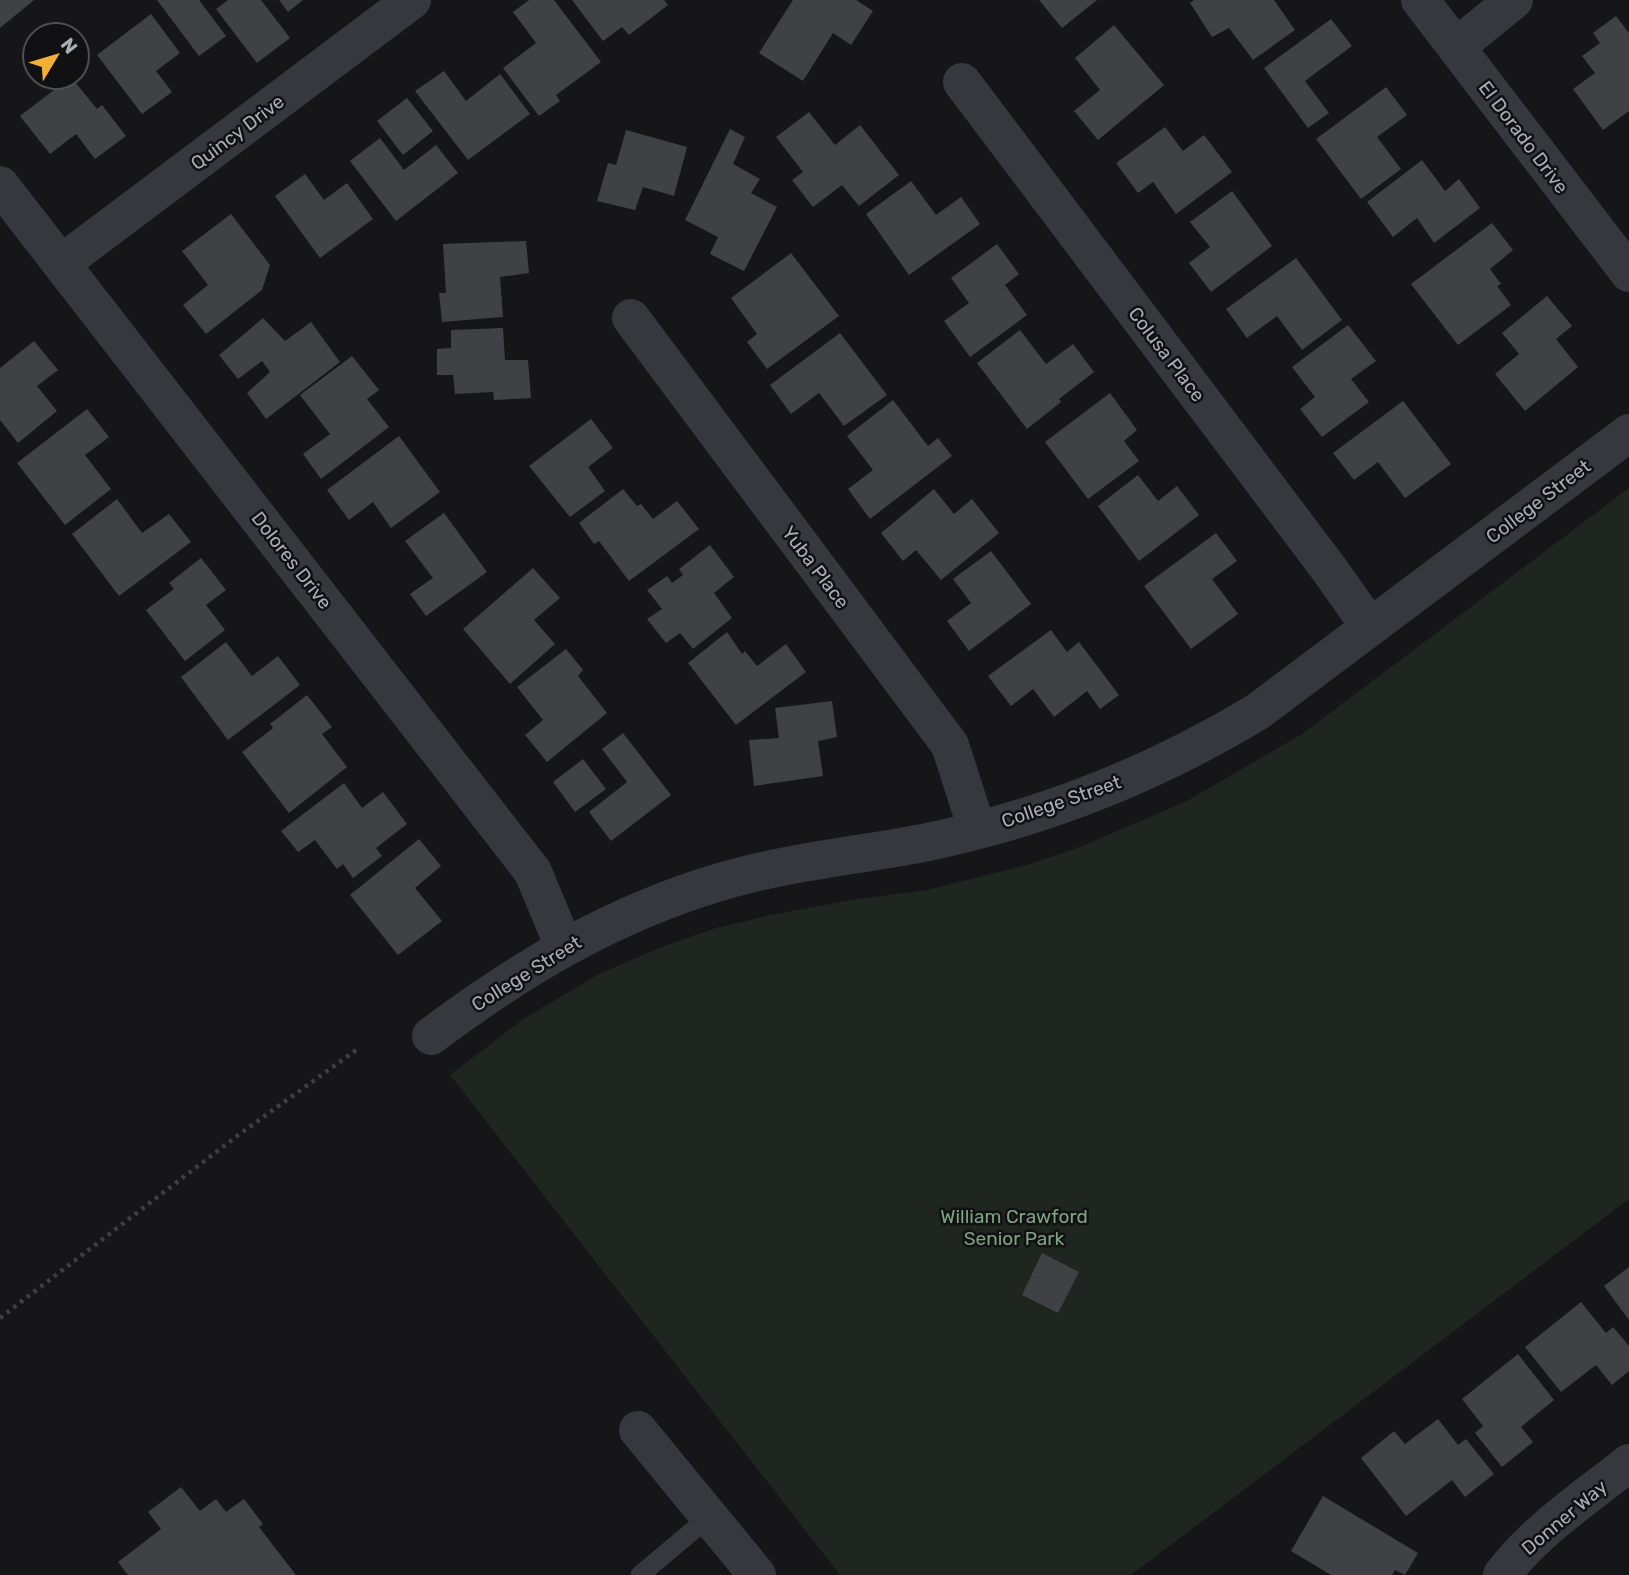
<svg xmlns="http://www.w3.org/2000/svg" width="1629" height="1575" font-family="Rubik,sans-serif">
  <rect width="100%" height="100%" fill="#161618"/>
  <path fill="#1e261f" d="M1629 488V1199L1131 1575H840L450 1075 522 1020 599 974 659 948 713 929 770 915 857 899 927 890 1027 865 1080 847 1185 802 1302 734Z"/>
  <g fill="#404145">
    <path d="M0 0H34L0 28Z"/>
    <path d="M157 0H199L226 36 199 56Z"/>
    <path d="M228 0H261L290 38 257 63 216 9Z"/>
    <path d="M279 0H303L288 12Z"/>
    <path d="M529 0H554L601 62 556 95 560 101 539 116 503 68 536 43 513 12Z"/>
    <path d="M572 0H664L668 5 629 35 622 27 603 41Z"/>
    <path d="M793 0H856L873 11 851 45 833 33 803 81 759 53Z"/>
    <path d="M1039 0H1097L1062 28Z"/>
    <path d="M1194 0H1274L1295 30 1253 60 1229 28 1212 37 1190 3Z"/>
    <path d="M151 14 180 53 156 71 172 92 142 114 97 55Z"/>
    <path d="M1616 16 1629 33V111L1603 130 1573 89 1595 73 1582 56 1600 43 1593 33Z"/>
    <path d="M1331 19 1352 46 1305 81 1329 113 1308 128 1264 68Z"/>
    <path d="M1114 25 1164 85 1098 140 1074 111 1100 90 1075 58Z"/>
    <path d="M444 71 466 101 500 74 530 114 468 160 415 91Z"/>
    <path d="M71 77 97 109 102 105 126 136 95 159 76 134 50 154 20 116Z"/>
    <path d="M1386 87 1407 115 1377 137 1401 169 1361 199 1316 139Z"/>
    <path d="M407 98 433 131 403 155 377 121Z"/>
    <path d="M809 112 835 145 860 125 899 175 859 206 842 185 813 207 792 180 803 172 776 137Z"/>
    <path d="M1165 127 1183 151 1204 135 1232 172 1176 214 1153 182 1138 193 1116 163Z"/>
    <path d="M730 129 745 137 733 164 760 179 751 193 777 207 744 271 710 254 718 237 685 220Z"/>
    <path d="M626 130 687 147 674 196 643 187 635 210 597 201 608 163 616 165Z"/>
    <path d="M380 138 404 170 436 145 458 173 396 221 350 161Z"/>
    <path d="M1422 160 1445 191 1459 179 1480 208 1434 243 1417 218 1393 237 1367 202Z"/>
    <path d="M305 174 324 200 347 183 373 219 320 258 275 196Z"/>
    <path d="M911 181 936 215 961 197 980 224 909 275 866 214Z"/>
    <path d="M1232 191 1272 246 1211 292 1189 263 1210 247 1190 222Z"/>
    <path d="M231 214 270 265 262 290 206 334 183 305 208 285 182 251Z"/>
    <path d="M1492 223 1513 250 1490 269 1501 284 1497 286 1511 305 1458 345 1411 284Z"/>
    <path d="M526 241 529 273 500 277 503 317 442 322 439 293H446L443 244Z"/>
    <path d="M997 244 1019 274 1005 285 1027 315 970 357 944 321 969 303 951 278Z"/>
    <path d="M791 253 839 316 767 369 747 342 757 334 731 298Z"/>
    <path d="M1296 258 1342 320 1302 350 1277 316 1247 338 1226 309Z"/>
    <path d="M1547 296 1572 326 1556 339 1578 367 1525 411 1495 374 1519 354 1502 333Z"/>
    <path d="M263 318 285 341 311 322 340 362 266 419 247 393 270 372 262 361 238 379 219 355Z"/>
    <path d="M1348 325 1376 361 1351 379 1369 402 1322 437 1300 409 1315 397 1292 367Z"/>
    <path d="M503 328 505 360H528L531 398 494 400 493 392 455 394 453 375H437V349L451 348V330Z"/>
    <path d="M1020 330 1046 364 1073 344 1094 372 1059 399 1061 402 1027 429 977 363Z"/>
    <path d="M840 333 887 395 844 426 819 393 791 414 770 385Z"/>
    <path d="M34 341 58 370 37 386 57 411 18 443 0 420V368Z"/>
    <path d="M352 356 379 390 367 399 389 427 321 479 303 454 330 434 300 395Z"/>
    <path d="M1110 393 1137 430 1124 441 1139 461 1088 499 1045 442Z"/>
    <path d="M893 400 928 446 938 438 952 456 870 519 848 489 873 470 847 436Z"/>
    <path d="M1403 401 1451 464 1405 498 1378 462 1354 480 1333 453Z"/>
    <path d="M87 409 109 437 85 455 111 489 65 525 17 463Z"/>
    <path d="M591 419 613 448 588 467 605 491 570 517 529 466Z"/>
    <path d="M399 436 440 492 391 528 373 502 349 520 327 490Z"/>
    <path d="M1138 475 1158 501 1177 486 1199 515 1139 561 1098 506Z"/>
    <path d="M623 489 637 506 641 504 653 519 677 501 699 529 629 581 599 541 594 544 579 523Z"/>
    <path d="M934 489 954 514 972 499 999 533 941 580 916 550 903 561 881 533Z"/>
    <path d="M117 499 142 533 169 514 191 542 119 596 72 534Z"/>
    <path d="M444 513 487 572 426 616 410 594 433 578 405 541Z"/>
    <path d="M1216 533 1237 561 1212 579 1238 614 1191 649 1144 586Z"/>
    <path d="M710 545 734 577 714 593 732 618 693 649 680 633 666 643 647 619 662 609 647 590 667 576 672 583 683 575 679 569Z"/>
    <path d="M991 551 1031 604 969 651 947 621 971 603 953 579Z"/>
    <path d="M201 558 226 590 206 605 225 630 185 661 146 610 174 589 169 583Z"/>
    <path d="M533 568 560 598 534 620 555 644 510 684 463 629Z"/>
    <path d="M1051 630 1067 652 1079 642 1119 695 1100 709 1087 691 1054 717 1033 689 1011 706 988 676Z"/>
    <path d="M727 632 742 654 745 651 757 666 786 644 806 672 736 725 688 663Z"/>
    <path d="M226 642 252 676 278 656 300 685 228 740 181 677Z"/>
    <path d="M566 649 583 670 578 676 607 713 547 762 525 735 543 720 517 687Z"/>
    <path d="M307 695 332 727 322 734 347 767 289 813 242 752 273 728 270 724Z"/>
    <path d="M832 701 837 737 818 741 823 776 754 786 749 740 779 738 775 708Z"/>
    <path d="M623 733 671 795 611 841 589 812 627 782 602 749Z"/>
    <path d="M583 759 606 789 575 812 553 782Z"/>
    <path d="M344 783 362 808 383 792 407 824 376 848 382 856 353 878 343 864 337 869 315 840 298 852 281 831Z"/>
    <path d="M419 839 441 866 415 888 442 921 398 955 350 895Z"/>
    <path d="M1042 1253 1079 1272 1058 1313 1022 1295Z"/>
    <path d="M1629 1267V1320L1604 1286Z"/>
    <path d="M1581 1302 1606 1333 1613 1327 1629 1346V1371L1612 1385 1596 1365 1561 1392 1525 1347Z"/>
    <path d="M1518 1354 1554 1400 1521 1427 1533 1442 1502 1467 1475 1433 1483 1426 1462 1399Z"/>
    <path d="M1438 1419 1458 1445 1466 1439 1494 1474 1465 1497 1452 1480 1406 1516 1361 1458 1394 1431 1405 1444Z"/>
    <path d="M181 1487 200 1511 216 1499 226 1512 244 1499 263 1524 259 1527 296 1575H128L118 1562 161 1529 148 1512Z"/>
    <path d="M1323 1496 1418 1553 1405 1575 1395 1570 1392 1575H1331L1291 1551Z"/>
  </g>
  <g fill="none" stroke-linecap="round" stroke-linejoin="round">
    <path stroke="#3d3f44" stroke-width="4.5" stroke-dasharray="3.5 5" stroke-linecap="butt" d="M0 1318 237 1136 359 1048"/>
    <path stroke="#37383d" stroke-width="19" d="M640 1575 709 1517"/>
    <g stroke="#37383d" stroke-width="38">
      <path d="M1420 0 1629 273"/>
      <path d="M1456 47 1514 0"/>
      <path d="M962 82 1329 569 1370 627"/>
      <path d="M0 185 533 872 564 947"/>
      <path d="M62 263 412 0"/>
      <path d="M631 318 950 745 977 829"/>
      <path d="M431 1036C520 969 612 914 720 882 786 862 855 856 923 843 1041 819 1154 774 1257 712L1629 433"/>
      <path d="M638 1430 757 1575"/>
      <path d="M1502 1575C1536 1530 1585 1498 1629 1463"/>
    </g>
  </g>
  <g text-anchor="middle" stroke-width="5" stroke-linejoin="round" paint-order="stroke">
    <g font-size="19" fill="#a8adb8" stroke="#111113">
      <text transform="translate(237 132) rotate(-37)" y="7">Quincy Drive</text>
      <text transform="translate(1524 137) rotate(53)" y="7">El Dorado Drive</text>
      <text transform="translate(1167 354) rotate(53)" y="7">Colusa Place</text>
      <text transform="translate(1538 501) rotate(-37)" y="7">College Street</text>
      <text transform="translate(292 560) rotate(52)" y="7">Dolores Drive</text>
      <text transform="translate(816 567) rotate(53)" y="7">Yuba Place</text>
      <text transform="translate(1061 801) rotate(-19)" y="7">College Street</text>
      <text transform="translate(526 973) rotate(-32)" y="7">College Street</text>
      <text transform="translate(1564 1517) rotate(-40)" y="7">Donner Way</text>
    </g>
    <g font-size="19" fill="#7fa381" stroke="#111113">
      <text x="1014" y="1223">William Crawford<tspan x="1014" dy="22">Senior Park</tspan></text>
    </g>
  </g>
  <g transform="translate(56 56) rotate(52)"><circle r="33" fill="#111113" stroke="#4d4f55" stroke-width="2"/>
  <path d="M0-5L12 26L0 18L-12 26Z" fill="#f2b134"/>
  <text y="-10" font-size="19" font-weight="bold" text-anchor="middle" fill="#a8adb8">N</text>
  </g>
</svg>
